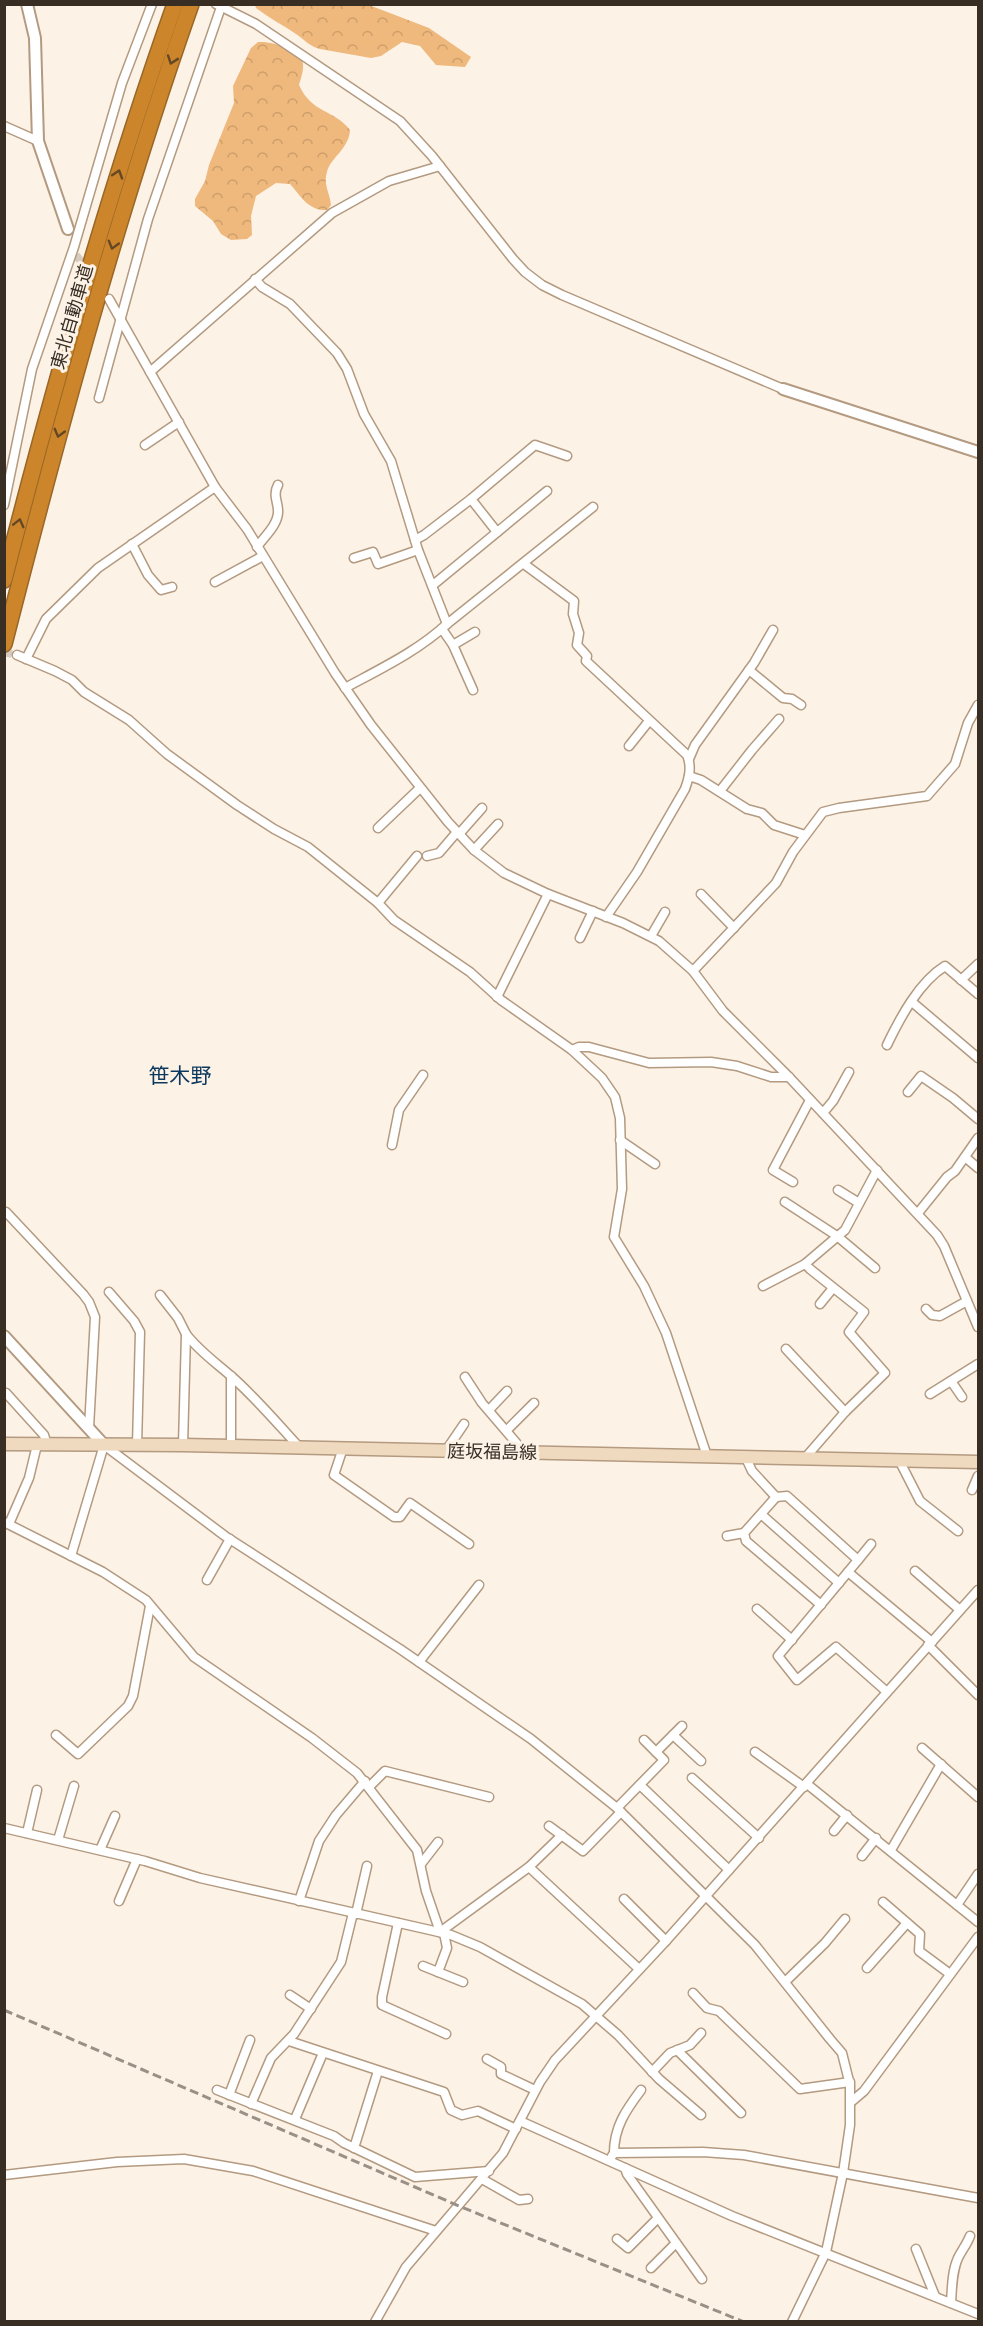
<svg xmlns="http://www.w3.org/2000/svg" width="983" height="2326" font-family="'DM Sans','Noto Sans JP',sans-serif">
  <defs>
    <pattern id="forest-crowns" width="20" height="18" patternUnits="userSpaceOnUse" patternTransform="scale(1.5)"><rect width="20" height="18" fill="#efb87c"/><path d="M2 6a3 3 0 1 1 6 0M12 15a3 3 0 1 1 6 0" fill="none" stroke="#ce9e6b"/></pattern>
  </defs>
  <rect width="100%" height="100%" fill="#fdf2e6"/>
  <g fill="url(#forest-crowns)">
    <path d="M255 5H369L429 28 471 57 465 67 436 65 420 46 402 42 381 56 371 58 320 49C309 46 305 40 296 34 283 25 269 18 256 8Z"/>
    <path d="M258 42C271 41 295 48 302 61 305 67 301 78 299 85 312 114 334 109 350 130 349 149 330 158 327 172 323 185 330 193 331 205L327 210C308 211 301 196 290 184L276 183 256 196 251 216 252 235 247 239 231 240 221 234 213 221 195 206V199L205 181 209 165 234 103 233 86 251 48Z"/>
  </g>
  <g fill="none" stroke-linecap="round" stroke-linejoin="round">
    <g stroke="#d6cbbf" stroke-width="8" stroke-dasharray="8 4" stroke-linecap="butt">
      <path d="M76 255 101 289"/>
      <path d="M4 652 17 655"/>
    </g>
    <g stroke="#b39a80" stroke-width="11">
      <g id="minor">
        <path d="M216 4 256 24 400 121 432 156 513 259 525 272 542 285 562 295 783 389"/>
        <path d="M4 126 38 141"/>
        <path d="M255 279 262 287 290 304 337 353 347 369 364 414 391 461 418 550 447 624C418 651 380 669 345 688"/>
        <path d="M109 299 215 487 247 529 335 673 371 725 448 822 474 850 504 873 548 894 623 923 659 941 693 971 723 1011 789 1077 937 1235 944 1246 978 1327"/>
        <path d="M150 372 332 213 389 181 440 166"/>
        <path d="M99 398 148 219 221 7"/>
        <path d="M145 445 179 422"/>
        <path d="M471 499 497 532"/>
        <path d="M4 505 32 369 74 247 122 83 152 4"/>
        <path d="M415 540 424 535 471 499 535 445 567 456"/>
        <path d="M132 544 148 575 161 590 172 587"/>
        <path d="M257 547C264 537 277 526 278 513 279 503 272 496 278 485"/>
        <path d="M354 558 373 552 378 564 418 550"/>
        <path d="M524 564 574 601 573 614 579 633 577 645 587 656 586 661 687 755C692 767 689 778 685 789L637 872 606 917"/>
        <path d="M215 582 263 556"/>
        <path d="M433 585 547 491"/>
        <path d="M447 624 593 507"/>
        <path d="M442 629 453 645 473 690"/>
        <path d="M453 645 475 632"/>
        <path d="M17 655 55 671 72 680 84 692 129 720 167 754 237 805 274 829 308 847 378 903 394 920 470 972 501 1000 572 1050 602 1078 615 1097 620 1118 622 1189 614 1237 644 1286 666 1333 707 1456"/>
        <path d="M26 659 46 619 98 568 215 487"/>
        <path d="M749 670 783 698 792 699 801 705"/>
        <path d="M629 746 649 721"/>
        <path d="M689 759 695 745 754 663 773 630"/>
        <path d="M689 776 701 780 747 809 762 813 774 825 805 835"/>
        <path d="M720 791 752 750 779 719"/>
        <path d="M378 828 420 788"/>
        <path d="M459 834 482 808"/>
        <path d="M474 850 498 824"/>
        <path d="M427 856 439 853 457 832"/>
        <path d="M701 894 734 928"/>
        <path d="M378 903 417 856"/>
        <path d="M651 936 665 912"/>
        <path d="M580 938 593 911"/>
        <path d="M693 971 776 883 793 852 823 812 839 808 927 796 955 764 968 723 978 705"/>
        <path d="M961 980 978 964"/>
        <path d="M497 997 548 894"/>
        <path d="M912 1002 978 1058"/>
        <path d="M887 1045C900 1018 919 982 945 966L978 994"/>
        <path d="M572 1050 579 1047H589L649 1063 711 1062 737 1066 771 1077H789"/>
        <path d="M908 1092 921 1076 953 1098 978 1119"/>
        <path d="M823 1113 833 1101 849 1072"/>
        <path d="M620 1140 655 1164"/>
        <path d="M392 1145 399 1110 423 1075"/>
        <path d="M965 1157 978 1168"/>
        <path d="M793 1182 773 1170 810 1100"/>
        <path d="M838 1190 859 1203"/>
        <path d="M785 1202 837 1236 875 1268"/>
        <path d="M6 1212 83 1294 89 1302 95 1317 89 1428"/>
        <path d="M918 1213 947 1177 955 1171 978 1138"/>
        <path d="M763 1286 805 1264 845 1230 877 1170"/>
        <path d="M109 1292 134 1321 140 1332 137 1445"/>
        <path d="M160 1295 178 1318 186 1334 183 1445"/>
        <path d="M820 1304 833 1288"/>
        <path d="M926 1309 932 1315 940 1316 967 1301"/>
        <path d="M186 1334C199 1351 215 1362 231 1376 255 1397 277 1423 299 1447"/>
        <path d="M786 1349 845 1412"/>
        <path d="M465 1377 482 1403 525 1453"/>
        <path d="M951 1381 962 1397"/>
        <path d="M6 1393 44 1435 47 1445"/>
        <path d="M930 1394 978 1364"/>
        <path d="M489 1410 507 1391"/>
        <path d="M507 1430 534 1403"/>
        <path d="M231 1446V1376"/>
        <path d="M343 1448 334 1475 394 1517H400L410 1503 469 1544"/>
        <path d="M449 1451V1446L464 1424"/>
        <path d="M745 1456 752 1471 776 1497 787 1496 858 1560 778 1656 797 1680 836 1647 887 1692"/>
        <path d="M805 1458 845 1412 885 1373 849 1332 864 1312 810 1269 805 1264"/>
        <path d="M899 1460 920 1501 958 1531"/>
        <path d="M972 1490 978 1476"/>
        <path d="M776 1497 744 1533 746 1541 821 1605"/>
        <path d="M762 1515 839 1583"/>
        <path d="M4 1522 103 1572 146 1600 194 1657 312 1738 357 1773 417 1850 426 1891 440 1932 529 1867 562 1835"/>
        <path d="M9 1524 29 1478 37 1445"/>
        <path d="M727 1536 744 1533"/>
        <path d="M71 1556 104 1445 225 1536 400 1649 531 1739 617 1808 755 1945 830 2039 842 2053 850 2085V2125L843 2173 826 2252 792 2322"/>
        <path d="M858 1560 871 1544"/>
        <path d="M915 1571 960 1610"/>
        <path d="M848 1572 932 1642"/>
        <path d="M207 1580 230 1539"/>
        <path d="M757 1609 792 1640"/>
        <path d="M928 1645 978 1695"/>
        <path d="M419 1662 479 1585"/>
        <path d="M56 1735 78 1754 128 1706 133 1696 150 1606"/>
        <path d="M673 1735 701 1761"/>
        <path d="M922 1748 978 1797"/>
        <path d="M656 1752 682 1726"/>
        <path d="M755 1752 804 1787"/>
        <path d="M692 1778 759 1838"/>
        <path d="M807 1784 978 1922"/>
        <path d="M640 1785 729 1870"/>
        <path d="M369 1787 385 1771 489 1797"/>
        <path d="M617 1808 664 1760 644 1740"/>
        <path d="M549 1826 583 1851 621 1812"/>
        <path d="M4 1828 145 1861 200 1878 430 1930 451 1935 480 1947 582 2004 618 2035 659 2079 701 2115"/>
        <path d="M834 1831 847 1815"/>
        <path d="M27 1833 37 1790"/>
        <path d="M58 1840 74 1786"/>
        <path d="M100 1850 115 1816"/>
        <path d="M891 1850 941 1764"/>
        <path d="M862 1856 876 1838"/>
        <path d="M421 1864 438 1842"/>
        <path d="M529 1867 639 1969"/>
        <path d="M624 1899 666 1941"/>
        <path d="M119 1901 137 1859"/>
        <path d="M299 1901 319 1841 336 1815 365 1781"/>
        <path d="M883 1902 920 1934 919 1951 950 1974"/>
        <path d="M957 1905 978 1874"/>
        <path d="M356 1914 367 1866"/>
        <path d="M398 1923 382 1997V2005L446 2034"/>
        <path d="M423 1966 463 1982"/>
        <path d="M867 1968 907 1923"/>
        <path d="M438 1972 447 1948 444 1933"/>
        <path d="M785 1982 825 1943 845 1919"/>
        <path d="M693 1993 707 2008 719 2011 800 2089 850 2082"/>
        <path d="M290 1995 311 2009"/>
        <path d="M289 2041 444 2092 451 2110 462 2115 478 2111 516 2129"/>
        <path d="M677 2050 741 2113"/>
        <path d="M487 2059 501 2067V2074L535 2090"/>
        <path d="M652 2072 670 2053 690 2045 701 2033"/>
        <path d="M217 2090 334 2136 344 2143 415 2177 489 2171"/>
        <path d="M229 2095 250 2040"/>
        <path d="M851 2102 864 2091 978 1937"/>
        <path d="M251 2104 271 2058 294 2034 341 1962 353 1913"/>
        <path d="M295 2119 323 2053"/>
        <path d="M520 2121 732 2216 978 2314"/>
        <path d="M354 2148 378 2071"/>
        <path d="M614 2153 703 2152 744 2155 978 2198"/>
        <path d="M612 2156 614 2153C614 2127 626 2110 641 2090"/>
        <path d="M625 2168 627 2174 702 2279"/>
        <path d="M4 2175 117 2162 184 2159 253 2171 436 2231"/>
        <path d="M482 2179 519 2200 528 2199"/>
        <path d="M617 2239 628 2248 658 2218"/>
        <path d="M916 2249 935 2296"/>
        <path d="M651 2268 676 2243"/>
        <path d="M951 2303C952 2288 952 2271 958 2258 962 2250 967 2244 970 2236"/>
        <path d="M375 2322 406 2267 503 2153 540 2082 555 2060 664 1943 978 1590"/>
      </g>
    </g>
    <g stroke="#b39a80" stroke-width="14">
      <g id="tertiary">
        <path d="M27 4 35 38 38 141 68 229"/>
        <path d="M783 389 978 452"/>
        <path d="M4 1336 104 1445"/>
      </g>
    </g>
    <g stroke="#b39a80" stroke-width="15">
      <path id="secondary" d="M4 1444 183 1445 978 1462"/>
    </g>
    <g stroke="#986728" stroke-width="18">
      <g id="motorway">
        <path d="M4 580C54 386 108 193 175 4"/>
        <path d="M4 644C59 429 117 214 191 4"/>
      </g>
    </g>
    <use href="#minor" stroke="#fff" stroke-width="8"/>
    <use href="#tertiary" stroke="#fff" stroke-width="10"/>
    <use href="#secondary" stroke="#f0dabf" stroke-width="12"/>
    <use href="#motorway" stroke="#cc852a" stroke-width="15"/>
    <path stroke="#9b9085" stroke-width="3" stroke-dasharray="9 4.5" stroke-linecap="butt" d="M4 2010 459 2206 744 2322"/>
  </g>
  <defs><path id="oneway-chevron" d="M-2-3.5L2.5 0L-2 3.5" fill="none" stroke-width="1.6" stroke-linecap="round" stroke-linejoin="round" transform="scale(1.5)"/></defs>
  <g stroke="#644825">
    <use href="#oneway-chevron" transform="translate(172 60) rotate(109)"/>
    <use href="#oneway-chevron" transform="translate(118 174) rotate(-72)"/>
    <use href="#oneway-chevron" transform="translate(113 245) rotate(106)"/>
    <use href="#oneway-chevron" transform="translate(59 433) rotate(105)"/>
    <use href="#oneway-chevron" transform="translate(19 523) rotate(-76)"/>
  </g>
  <g text-anchor="middle" stroke-width="6" stroke-linejoin="round" paint-order="stroke">
    <g font-size="18" fill="#382e23" stroke="#fdf2e6">
      <text transform="translate(72 317) rotate(-74)" y="6">東北自動車道</text>
      <text transform="translate(492 1452) rotate(1)" y="6">庭坂福島線</text>
    </g>
    <g font-size="21" fill="#0b385d" stroke="#fdf2e6">
      <text x="180" y="1083">笹木野</text>
    </g>
  </g>
  <rect width="983" height="2326" fill="none" stroke="#382e23" stroke-width="12"/>
</svg>
